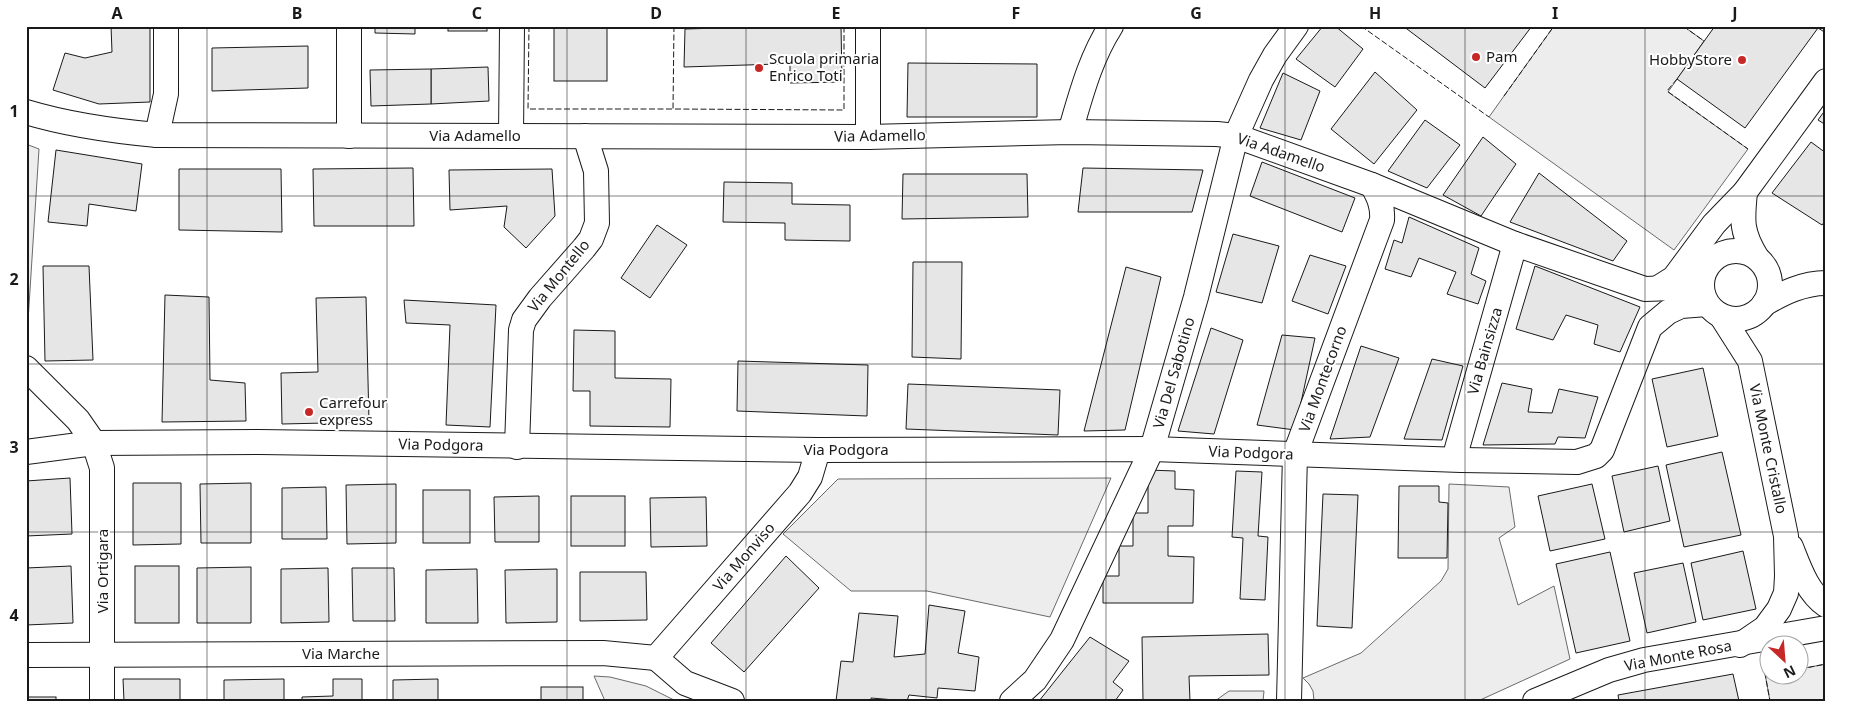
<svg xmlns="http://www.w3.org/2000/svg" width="1852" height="727" font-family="'Noto Sans',sans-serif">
  <rect width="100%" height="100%" fill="#fff"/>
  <g fill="#ededed" stroke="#6a6a6a">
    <path d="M1554 26H1683L1704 41 1668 92 1748 149 1674 250 1489 117Z"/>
    <path d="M26 144 39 149 27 337 26 336Z"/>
    <path d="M1111 478 1050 617 927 591H851L783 534 838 479Z"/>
    <path d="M1449 484 1509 487 1515 527 1499 538 1518 605 1554 586 1570 659 1478 701H1314L1313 691 1309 684 1303 678 1361 653 1441 581 1448 569Z"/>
    <path d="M1769 661 1770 674H1800V669L1826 664V701H1770L1763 663Z"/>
    <path d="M594 676 610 677 646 686 676 701H605Z"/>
    <path d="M1229 691H1264L1263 701H1215Z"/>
  </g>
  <g fill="#e6e6e6" stroke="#1a1a1a">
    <path d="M111 26H150V102L99 104 53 90 65 53 85 58 112 52Z"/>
    <path d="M375 26H415V34L375 33Z"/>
    <rect x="448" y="26" width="39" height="5"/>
    <rect x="554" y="26" width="53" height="55"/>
    <path d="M755 26H841L842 82 790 83V62L778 64 684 67 685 29 756 27Z"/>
    <path d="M1323 26H1335L1363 49 1335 87 1296 59Z"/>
    <path d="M1403 26H1532L1485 88Z"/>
    <path d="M1715 26H1826V33L1818 28 1745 128 1677 79Z"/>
    <path d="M308 46V88L212 91V48Z"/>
    <path d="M908 63 1037 64V117H907Z"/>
    <path d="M488 67 489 101 431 104V69Z"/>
    <path d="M431 69V104L371 106 370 70Z"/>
    <path d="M1375 72 1417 110 1374 164 1331 129Z"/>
    <path d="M1283 73 1320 91 1301 140 1260 128Z"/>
    <path d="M1826 109V125L1818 120Z"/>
    <path d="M1425 120 1460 145 1427 188 1388 171Z"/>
    <path d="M1483 137 1516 164 1481 216 1443 195Z"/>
    <path d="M1811 142 1826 153V220L1822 225 1772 193Z"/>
    <path d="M56 150 142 164 136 211 89 204 87 226 48 222Z"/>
    <path d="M1262 162 1355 198 1342 232 1250 196Z"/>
    <path d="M413 168 414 226H314L313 169Z"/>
    <path d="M1083 168 1203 170 1192 212H1078Z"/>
    <path d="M179 169H281L282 232 179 230Z"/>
    <path d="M552 169 555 216 526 248 504 227 507 206 450 210 449 170Z"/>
    <path d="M1539 173 1627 241 1613 261 1510 222Z"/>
    <path d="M903 174H1027L1028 217 902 219Z"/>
    <path d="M724 182 792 183V204L850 205V241L785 240V223L723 222Z"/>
    <path d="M1409 217 1479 248 1471 274 1486 281 1478 304 1447 294 1456 272 1419 258 1411 277 1385 269 1394 240 1402 243Z"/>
    <path d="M657 225 687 245 650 298 621 278Z"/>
    <path d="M1233 234 1279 246 1262 303 1216 292Z"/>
    <path d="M1310 255 1346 266 1328 314 1292 301Z"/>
    <path d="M913 262H962L961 359 912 357Z"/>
    <path d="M43 266H89L93 360 45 361Z"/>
    <path d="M1535 266 1640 307 1620 352 1594 344 1598 325 1566 315 1553 340 1516 329Z"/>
    <path d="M1126 267 1161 277 1125 430 1084 431Z"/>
    <path d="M165 295 209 297 210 380 245 383 246 421 162 422Z"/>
    <path d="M366 297 369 422 282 424 281 373 318 372 316 298Z"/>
    <path d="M404 300 496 305 490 427 446 425 450 325 406 323Z"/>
    <path d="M1211 328 1243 340 1214 434 1178 431Z"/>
    <path d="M574 330 615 331V378L671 379 670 427 590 426V391H573Z"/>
    <path d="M1282 335 1315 338 1295 430 1257 425Z"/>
    <path d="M1361 346 1399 358 1370 437 1330 439Z"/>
    <path d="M1432 359 1463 366 1442 440 1404 439Z"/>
    <path d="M738 361 868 365 867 416 737 411Z"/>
    <path d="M1703 368 1718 436 1667 447 1652 379Z"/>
    <path d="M1502 383 1532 389 1528 412 1552 413 1559 389 1598 397 1585 438 1558 437 1555 444 1483 445Z"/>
    <path d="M908 384 1060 390 1058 435 906 429Z"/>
    <path d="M1722 452 1741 535 1684 547 1666 465Z"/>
    <path d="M1658 466 1670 521 1624 532 1612 476Z"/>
    <path d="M1148 470 1175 471V489L1194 490 1193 526H1168V556L1194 557 1193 603H1103V576H1119V546H1133V513H1148Z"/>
    <path d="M1236 471 1262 472 1258 536 1268 537 1265 600 1240 599 1243 538 1232 537Z"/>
    <path d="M70 478 72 534 26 536V481Z"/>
    <path d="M133 483H181V544L133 545Z"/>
    <path d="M251 483V543H201L200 484Z"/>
    <path d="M396 484V543L347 544 346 485Z"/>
    <path d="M1592 484 1605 539 1550 551 1538 496Z"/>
    <path d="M1399 486H1439V502L1448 503 1447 558H1398Z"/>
    <path d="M326 487 327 539H282V488Z"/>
    <rect x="423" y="490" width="47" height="53"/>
    <path d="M1323 494 1358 495 1352 628 1317 626Z"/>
    <path d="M539 496V542H495L494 497Z"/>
    <rect x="571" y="496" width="54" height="50"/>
    <path d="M706 497 707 546 651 547 650 498Z"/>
    <path d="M1743 551 1756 609 1703 620 1691 563Z"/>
    <path d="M1610 552 1630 641 1576 653 1556 564Z"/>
    <path d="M786 556 819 588 744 672 711 643Z"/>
    <path d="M1683 563 1696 622 1647 633 1634 573Z"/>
    <path d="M71 566 73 623 26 625V568Z"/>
    <rect x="135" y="566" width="44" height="57"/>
    <path d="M251 567V623H197V568Z"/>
    <path d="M328 568 329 622 281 623V569Z"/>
    <path d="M352 568H394L395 621H353Z"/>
    <path d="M477 569 478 623H426V570Z"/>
    <path d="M557 569V622L506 623 505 570Z"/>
    <path d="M580 572H646L647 620 580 621Z"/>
    <path d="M929 605 965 611 958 653 979 657 975 691 938 688 937 698 909 695 907 701 871 698V701H836L841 661 853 662 859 613 898 616 894 657 925 654Z"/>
    <path d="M1268 634 1269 675 1189 676 1190 701H1143L1142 637Z"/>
    <path d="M1090 637 1129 661 1113 682 1123 690 1115 701H1039Z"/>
    <path d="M1733 674 1739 701H1619L1618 695Z"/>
    <path d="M123 679H180V701H124Z"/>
    <path d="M284 679V701H224V680Z"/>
    <path d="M333 679H362V701H302V697L333 696Z"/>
    <path d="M438 679V701H393V680Z"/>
    <rect x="541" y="687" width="42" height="14"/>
    <rect x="26" y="697" width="30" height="4"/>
  </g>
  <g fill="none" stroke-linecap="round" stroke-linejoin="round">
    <g stroke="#1a1a1a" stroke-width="26">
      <g id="minor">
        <path d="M868 26V137"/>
        <path d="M26 112C69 125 113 131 157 135L868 137 1070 132 1217 134 1236 136 1372 185 1515 244 1645 289 1673 288 1689 284 1703 274"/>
        <path d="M1070 132C1081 95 1090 59 1111 26"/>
        <path d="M157 135 166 94V26"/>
        <path d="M349 136V26"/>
        <path d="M511 136 512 26"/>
        <path d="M1745 192C1742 221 1741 232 1757 258"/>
        <circle cx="1736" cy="285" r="34"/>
        <path d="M1658 288 1674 278 1714 224 1745 192 1826 81"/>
        <path d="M1764 304C1783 293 1803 283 1826 283"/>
        <path d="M1722 317 1750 361 1786 536 1787 576 1786 593 1779 609 1765 628 1740 645"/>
        <path d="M26 368 78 420 94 443 102 468V701"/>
        <path d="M517 447 521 330 524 320 540 298 584 248 591 239 597 223 596 171 585 136"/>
        <path d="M26 452 94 443 259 442 818 450 1152 449 1461 460 1577 462 1596 456 1602 450 1650 327 1668 312 1681 306 1707 304"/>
        <path d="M1454 459 1515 244"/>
        <path d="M1791 547C1799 567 1807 592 1826 605"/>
        <path d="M26 655 603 653 656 658"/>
        <path d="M656 658 800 493 810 477 818 450"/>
        <path d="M656 658 685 683 732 701"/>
        <path d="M1012 701 1035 680 1062 640 1152 449 1196 297 1236 136 1261 80 1275 55 1296 26"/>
        <path d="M1289 701 1295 454 1382 220C1383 206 1379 197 1372 185"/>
        <path d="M1535 701 1609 670 1644 660 1826 628"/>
      </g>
    </g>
    <use href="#minor" stroke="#fff" stroke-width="24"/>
    <g stroke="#1a1a1a" stroke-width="1" stroke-dasharray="6 2.5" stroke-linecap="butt">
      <path d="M529 26 528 109H673V108"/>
      <path d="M674 26 673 109 844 110V26"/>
      <path d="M1361 26 1489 117"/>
      <path d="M1683 26 1704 41"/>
      <path d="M1677 79 1667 91 1748 149"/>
      <path d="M1504 96 1554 26"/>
      <path d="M1770 661 1763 663 1770 701"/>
      <path d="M1800 669 1826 664"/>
    </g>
  </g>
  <path fill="none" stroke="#1a1a1a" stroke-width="1" stroke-opacity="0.55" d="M207 26V701M387 26V701M567 26V701M746 26V701M926 26V701M1106 26V701M1285 26V701M1465 26V701M1645 26V701M26 196H1826M26 364H1826M26 532H1826"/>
  <g fill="#c62828" stroke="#fff" stroke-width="2">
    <circle cx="1476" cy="57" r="5"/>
    <circle cx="1742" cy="60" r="5"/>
    <circle cx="759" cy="68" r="5"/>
    <circle cx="309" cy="412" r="5"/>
  </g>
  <g text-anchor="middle" stroke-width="4" stroke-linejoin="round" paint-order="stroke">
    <g font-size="15" fill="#1a1a1a" stroke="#fff" text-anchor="start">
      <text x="1486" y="62">Pam</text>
      <text x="769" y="64">Scuola primaria<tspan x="769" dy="17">Enrico Toti</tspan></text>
      <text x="1732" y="65" text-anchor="end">HobbyStore</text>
      <text x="319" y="408">Carrefour<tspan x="319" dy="17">express</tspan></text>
    </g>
    <g font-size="15" fill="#1a1a1a" stroke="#fff">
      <text x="475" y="141">Via Adamello</text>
      <text transform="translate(880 136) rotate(-1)" y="5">Via Adamello</text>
      <text transform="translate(1281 153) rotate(19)" y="5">Via Adamello</text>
      <text transform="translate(559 276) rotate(-51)" y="5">Via Montello</text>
      <text transform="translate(1485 351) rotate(-74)" y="5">Via Bainsizza</text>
      <text transform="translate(1174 373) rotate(-74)" y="5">Via Del Sabotino</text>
      <text transform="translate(1323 379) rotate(-70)" y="5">Via Montecorno</text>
      <text transform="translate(441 445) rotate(1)" y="5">Via Podgora</text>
      <text transform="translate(1768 449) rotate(78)" y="5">Via Monte Cristallo</text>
      <text x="846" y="455">Via Podgora</text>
      <text transform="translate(1251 453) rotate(2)" y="5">Via Podgora</text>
      <text transform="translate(744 557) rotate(-49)" y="5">Via Monviso</text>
      <text transform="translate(103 571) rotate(-90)" y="5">Via Ortigara</text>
      <text x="341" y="659">Via Marche</text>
      <text transform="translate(1678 656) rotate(-11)" y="5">Via Monte Rosa</text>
    </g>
  </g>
  <rect width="1852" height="727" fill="none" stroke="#ffffff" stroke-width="55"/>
  <g transform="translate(1784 660) rotate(154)"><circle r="24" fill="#ffffff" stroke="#a3a3a3"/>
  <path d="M0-4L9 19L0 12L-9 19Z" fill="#c62828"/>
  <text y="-8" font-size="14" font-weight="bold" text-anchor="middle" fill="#1a1a1a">N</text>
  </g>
  <rect x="28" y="28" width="1796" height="672" fill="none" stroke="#1a1a1a" stroke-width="2"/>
  <g font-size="16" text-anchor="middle" font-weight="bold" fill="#1a1a1a">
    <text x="117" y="19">A</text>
    <text x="297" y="19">B</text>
    <text x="477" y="19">C</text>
    <text x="656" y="19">D</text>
    <text x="836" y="19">E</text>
    <text x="1016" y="19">F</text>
    <text x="1196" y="19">G</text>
    <text x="1375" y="19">H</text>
    <text x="1555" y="19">I</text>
    <text x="1735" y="19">J</text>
    <text x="14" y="117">1</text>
    <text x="14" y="285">2</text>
    <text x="14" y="453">3</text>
    <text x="14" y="621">4</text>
  </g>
</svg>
